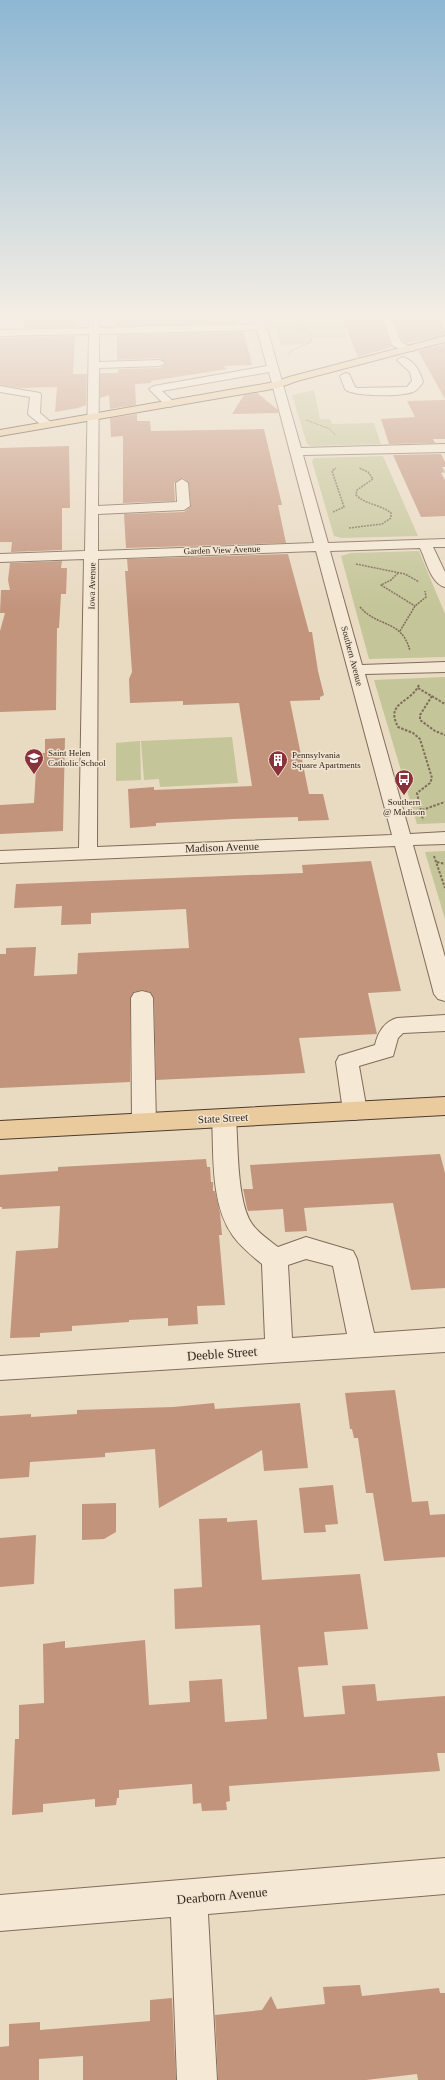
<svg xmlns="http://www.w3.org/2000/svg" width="445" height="2080" font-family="'Times New Roman',serif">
  <rect width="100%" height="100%" fill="#e9dac2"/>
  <g fill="#c4c598">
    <path d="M273 318H340L348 337 313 338 311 344 281 345Z"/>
    <path d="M314 390 320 419H330L332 424 374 423 381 444 311 446 307 444 292 395Z"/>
    <path d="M383 456 418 536 342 538 334 536 312 461 314 458Z"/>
    <path d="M419 551 445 614V657L369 659 341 556 351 553Z"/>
    <path d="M445 677V823L417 824 374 680Z"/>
    <path d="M232 737 238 783 160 787 159 779 144 780 141 741Z"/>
    <path d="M140 741 141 780 116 781V743Z"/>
    <path d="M445 851V919L425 852Z"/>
  </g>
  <g fill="#c3947c">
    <path d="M77 318 76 327 24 328V319Z"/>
    <path d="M116 318H234L236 323 117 326Z"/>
    <path d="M342 318H381L392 347 358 357Z"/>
    <path d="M394 318H438L445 329V335L407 343 402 341Z"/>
    <path d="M238 332 244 333 252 365 223 366 227 369 151 381V383L135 384 136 405 110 409 109 395 100 398V373H118V369L160 368 166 364 160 358 117 360V335Z"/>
    <path d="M75 336 73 374H87L86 405 78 408 55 412 57 387 20 388 0 385V338Z"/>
    <path d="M445 344V399L418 351Z"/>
    <path d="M257 393 278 410V413L232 414 244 395Z"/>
    <path d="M445 400V439H433L435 443 389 444 381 419 415 417 407 401Z"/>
    <path d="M137 414V421H150L151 431 264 429 282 505H278L286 543 126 548 124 514 184 512 191 506 189 483 183 478 174 483 175 501 123 503V436L111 437 110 418Z"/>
    <path d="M69 446 70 508H62V550L11 552 12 542H0V448Z"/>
    <path d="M441 454 445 462V467H442L445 472 441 473 445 480V516L421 517 393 455Z"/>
    <path d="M288 554 309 632H312L318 671 324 695 320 697V700L290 701 309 794H323L329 820 298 821V817L233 819 156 823V826L130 828 128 789 154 787V790L252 786 239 703 183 705V701L130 703 129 679 132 672 125 571H128L127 559Z"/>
    <path d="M62 561 61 568H67L66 594H61L59 628H57L56 710 0 712V631L5 613H0L1 590H10L8 580 10 563Z"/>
    <path d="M65 738 63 831 0 834V805L34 803 37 753H45V739Z"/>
    <path d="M371 861 401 991 368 993 377 1034 299 1038 305 1073 156 1080 154 998 150 992 142 990 134 992 130 998V1082L0 1088V954H6V948L36 947 34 976 77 974 78 953 189 948 186 909 91 913V924L61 925 62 906 14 908 16 884 303 873 302 865Z"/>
    <path d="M440 1154 445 1173V1288L411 1290 393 1203 304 1208 307 1231 285 1232 283 1209 248 1211 247 1208 243 1189H253L250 1165Z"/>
    <path d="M206 1159 207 1167H210L211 1182H213V1191H215L220 1213 222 1235H219L225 1305 197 1306 198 1324 168 1326V1318L129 1320V1322L72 1326V1331L40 1333V1337L10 1338 16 1251 58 1248 60 1206 2 1209V1207H0V1175L58 1171V1167Z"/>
    <path d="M395 1390 412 1502 428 1501 430 1515 445 1514V1557L384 1561 373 1493H366L358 1438H354L352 1429H350L345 1393Z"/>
    <path d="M214 1403 215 1409 300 1403 308 1468 264 1471 262 1450 159 1508 155 1449 105 1453V1457L30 1462 29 1477 0 1479V1416L31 1414V1417L77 1414V1410L173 1407Z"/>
    <path d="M333 1485 338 1524 325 1525 326 1532 304 1533 299 1488Z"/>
    <path d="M116 1503V1532L104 1539 82 1540V1504Z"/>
    <path d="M227 1518V1522L257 1520 262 1580 360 1574 368 1629 324 1632 328 1665 298 1667 304 1717 345 1714 342 1686 375 1684 377 1701 445 1696V1753H437L440 1771 229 1786 230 1801 226 1802 227 1810 202 1811 201 1803 193 1804 192 1784 119 1790V1798H117L116 1805 95 1807V1799L43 1804V1812L12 1815 15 1739H19V1705L44 1703 43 1644 65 1641V1648L145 1640 149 1705 190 1702 189 1681 222 1679 225 1722 267 1719 260 1625 175 1629 174 1589 202 1587 199 1519Z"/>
    <path d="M36 1535 34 1584 0 1587V1538Z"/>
    <path d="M360 1985 362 1996 439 1988 440 1993H445V2080H418L417 2074 366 2080H218L215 2015 262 2010 271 1996 277 2009 325 2004 323 1987Z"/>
    <path d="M172 1998 176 2080H83V2056L39 2059V2080H0V2047L9 2046V2024L40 2022V2030L150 2021V2000Z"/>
  </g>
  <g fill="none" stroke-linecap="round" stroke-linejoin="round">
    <g stroke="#816c5b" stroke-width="2">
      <g id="minor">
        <path d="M89 318H99V328L256 324 254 318H264L301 448 445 444V452L303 455 328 543 445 539V547H433L445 572V587C431 584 426 560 420 548L330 551 362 665 445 662V672L365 674 410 834 445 832V844L413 845 445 957V1001L438 999 434 994 395 846 0 863V851L79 848 84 559 0 562V554L85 551 89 334 0 336V330L89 328ZM257 330 267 366 154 386 149 389 166 406 170 407 176 404 162 391 269 372 314 543 98 551V514L184 510 190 506 188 483 182 479 176 483 177 502 98 506 99 368 160 366 165 363 160 360 99 362V334ZM316 551 392 835 97 847 98 559Z"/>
        <path d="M382 318H392L401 342 414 349 413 351H405L393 346Z"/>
        <path d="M402 357C414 360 420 371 423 382 421 385 418 389 415 391 406 397 351 397 345 389L340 376 345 373 349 374 355 387 357 388 407 387 412 381 410 372 397 360Z"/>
        <path d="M0 386 40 393 41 395 40 413 54 425 52 427H44L30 416 28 414 30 397 0 392Z"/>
        <path d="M142 991 150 993 153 998 156 1122 152 1128 144 1131 136 1128 132 1122 131 998 134 993Z"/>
        <path d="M445 1015V1031L403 1033 398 1038 393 1056 359 1066 367 1111 363 1117 355 1120 347 1117 343 1111 336 1062 339 1056 375 1045C378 1032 384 1022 397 1018Z"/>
        <path d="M224 1109 232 1112 236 1118C238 1146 237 1194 249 1219 255 1231 269 1240 278 1247L306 1237 353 1251 357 1259 374 1333 445 1328V1352L0 1380V1356L265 1339 262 1264C252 1256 241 1247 233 1236 210 1204 214 1155 212 1118L216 1112ZM306 1259 333 1266 347 1334 292 1338 288 1265Z"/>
        <path d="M445 1858V1894L208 1914 217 2080H177L171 1917 0 1931V1895Z"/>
      </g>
    </g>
    <g stroke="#4f3b2f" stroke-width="2">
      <g id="major">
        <path d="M445 336V342L297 381 278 388 0 436V430L275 382 289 377Z"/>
        <path d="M445 1097V1115L0 1139V1121Z"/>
      </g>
    </g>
    <g stroke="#816c5b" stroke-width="1" stroke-dasharray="1.5 1" stroke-linecap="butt">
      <path d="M291 318 306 325 307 327 304 329"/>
      <path d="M279 319 304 329 310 334 311 342 291 351 288 356"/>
      <path d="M306 420 330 429 335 435"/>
    </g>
    <g stroke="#816c5b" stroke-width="1.5" stroke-dasharray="2 1" stroke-linecap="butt">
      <path d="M333 512 344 507 332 471 336 468"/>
      <path d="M349 528 382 524 391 518V513C380 504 366 505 356 495L357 490 373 479 368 472 359 468"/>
      <path d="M356 564 405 574 419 582"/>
      <path d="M398 573 391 580 381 585 415 606"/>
      <path d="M360 607C378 628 402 619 410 651"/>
      <path d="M400 631 415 606 426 597 425 591"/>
    </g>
    <g stroke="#816c5b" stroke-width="2" stroke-dasharray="2.5 1.5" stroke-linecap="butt">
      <path d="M419 685C410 704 385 702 398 727L413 733 420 739 432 778 430 783 417 793 423 820"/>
      <path d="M418 688 445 704"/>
      <path d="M432 696 420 715V720L435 731 445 735"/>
      <path d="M422 810 445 802"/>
      <path d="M434 856 445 888"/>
      <path d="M437 862 445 864"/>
    </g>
    <use href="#minor" fill="#f5e8d5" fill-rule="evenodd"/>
    <use href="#major" fill="#e9cb9d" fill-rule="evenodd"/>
  </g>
  <linearGradient id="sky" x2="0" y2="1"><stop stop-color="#8db7d3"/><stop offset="0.52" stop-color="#f5eee4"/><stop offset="1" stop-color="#f5eee4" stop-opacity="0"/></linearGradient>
  <rect width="445" height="609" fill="url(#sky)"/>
  <defs>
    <g id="school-pin" transform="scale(1)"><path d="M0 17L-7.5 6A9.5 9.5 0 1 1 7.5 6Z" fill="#8a323a" stroke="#f1e5d1"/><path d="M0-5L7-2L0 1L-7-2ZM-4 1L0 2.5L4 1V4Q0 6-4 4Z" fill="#fff"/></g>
    <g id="building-pin" transform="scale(1)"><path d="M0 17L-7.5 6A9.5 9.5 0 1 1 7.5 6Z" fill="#8a323a" stroke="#f1e5d1"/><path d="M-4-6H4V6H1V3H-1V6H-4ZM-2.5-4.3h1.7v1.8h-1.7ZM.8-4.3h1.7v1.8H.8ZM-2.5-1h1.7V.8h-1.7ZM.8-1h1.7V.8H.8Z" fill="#fff"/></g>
    <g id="bus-pin" transform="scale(1)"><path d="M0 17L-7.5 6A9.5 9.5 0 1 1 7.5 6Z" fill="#8a323a" stroke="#f1e5d1"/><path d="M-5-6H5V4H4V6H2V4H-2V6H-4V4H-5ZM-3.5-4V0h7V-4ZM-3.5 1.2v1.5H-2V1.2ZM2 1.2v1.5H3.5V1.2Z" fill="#fff"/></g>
  </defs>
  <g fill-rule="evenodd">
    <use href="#school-pin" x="34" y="758"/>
    <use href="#building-pin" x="278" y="760"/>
    <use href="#bus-pin" x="404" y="779"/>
  </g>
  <g text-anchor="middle" stroke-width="3" stroke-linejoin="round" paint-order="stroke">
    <g font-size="9" fill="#32261e" stroke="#f1e5d1">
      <text transform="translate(222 550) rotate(-2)" y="3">Garden View Avenue</text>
      <text transform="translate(92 586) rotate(-89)" y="3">Iowa Avenue</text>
      <text transform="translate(352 656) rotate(75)" y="3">Southern Avenue</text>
    </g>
    <g font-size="9" fill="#32261e" stroke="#f1e5d1" text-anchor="start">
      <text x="48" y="756">Saint Helen<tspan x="48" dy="10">Catholic School</tspan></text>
      <text x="292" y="758">Pennsylvania<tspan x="292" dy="10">Square Apartments</tspan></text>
      <text x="404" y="805" text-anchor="middle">Southern<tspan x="404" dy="10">@ Madison</tspan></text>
    </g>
    <g font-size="11" fill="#32261e" stroke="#f1e5d1">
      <text transform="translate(222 847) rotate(-2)" y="4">Madison Avenue</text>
      <text transform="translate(223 1118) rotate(-3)" y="4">State Street</text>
    </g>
    <g font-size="13" fill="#32261e" stroke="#f1e5d1">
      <text transform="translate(222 1353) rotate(-4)" y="5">Deeble Street</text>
      <text transform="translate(222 1895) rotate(-5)" y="5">Dearborn Avenue</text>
    </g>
  </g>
</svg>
